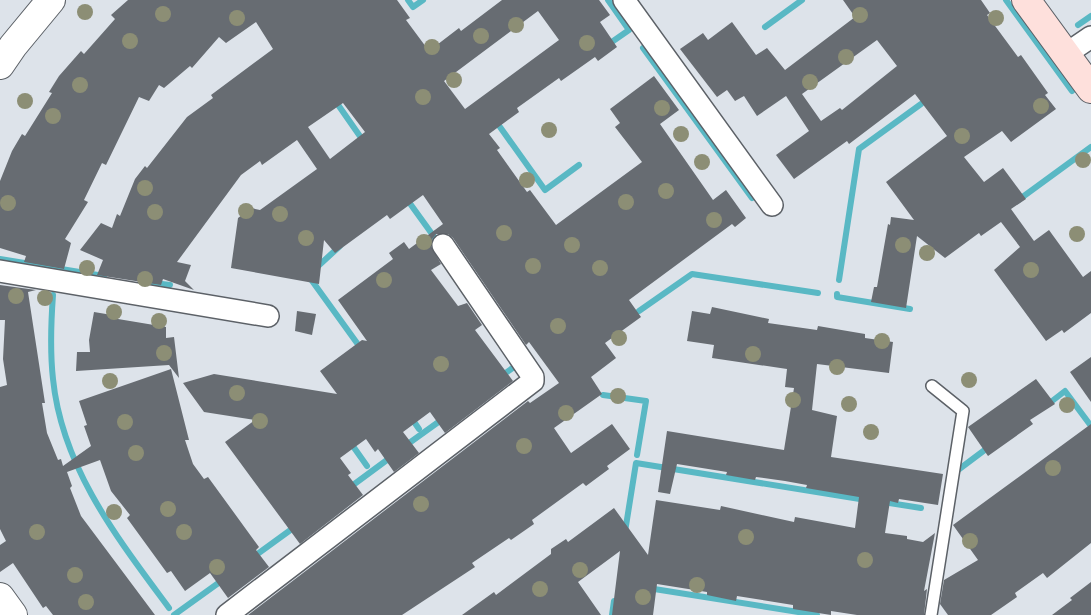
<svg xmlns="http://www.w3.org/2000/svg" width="1091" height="615" font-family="'Nunito Sans',sans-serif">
  <rect width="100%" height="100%" fill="#dde3ea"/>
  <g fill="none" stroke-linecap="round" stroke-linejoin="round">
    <g stroke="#59b8c4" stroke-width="6">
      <path d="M408 0 413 7 423 0"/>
      <path d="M1006 0 1072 91"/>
      <path d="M1078 25 1091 16"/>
      <path d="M765 27 802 0"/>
      <path d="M606 46 629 30 608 0"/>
      <path d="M643 48 752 198"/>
      <path d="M334 99 364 142"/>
      <path d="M500 127 545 190 579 165"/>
      <path d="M406 198 440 245"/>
      <path d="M1017 201 1091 147"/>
      <path d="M0 259 104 276"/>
      <path d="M316 268 340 246"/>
      <path d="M310 278 362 350"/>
      <path d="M839 280 859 149 921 104"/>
      <path d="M154 283 170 285"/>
      <path d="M837 294V297L910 309"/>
      <path d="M53 295C51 322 50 352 53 379 62 468 118 539 169 608"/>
      <path d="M639 311 692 274 818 293"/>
      <path d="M500 377 521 362"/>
      <path d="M603 395 646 401 637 455"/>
      <path d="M1047 405 1065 391 1091 426"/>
      <path d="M410 416 419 429"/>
      <path d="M350 442 367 466"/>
      <path d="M405 446 444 418"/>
      <path d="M954 473 990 446"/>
      <path d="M349 488 391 457"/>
      <path d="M883 502 921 508"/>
      <path d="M625 532 636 463 866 500"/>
      <path d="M252 558 296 526"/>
      <path d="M648 588 817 615"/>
      <path d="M174 615 224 579"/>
      <path d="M612 615 614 601"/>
    </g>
  </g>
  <g fill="#676c72" fill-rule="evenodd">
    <path d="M128 0H397L410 18 406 20 429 51 459 28 461 31 502 0H599L610 15 600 22 617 47 598 61 595 57 561 81 559 78 517 108 519 112 489 134 500 148 497 150 527 192 530 190 556 225 642 162 615 127 620 123 610 109 654 76 679 110 660 124 713 200 726 190 746 218 735 227 732 224 629 300 641 317 605 343 616 358 591 377 602 394 554 428 571 453 612 424 630 449 607 466 609 469 586 486 583 483 532 520 534 524 511 540 509 538 472 563 475 567 402 615H248L528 401 530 403 559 383 529 342 526 345 453 238 448 234H436L432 239 431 246 441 264 431 270 458 306 467 303 482 325 475 330 513 381 445 433 430 412 403 432 419 453 394 472 378 449 375 452 366 439 340 458 351 473 348 475 363 495 300 544 225 442 255 420 204 412 183 383 214 374 337 394 320 371 362 340 367 341 338 300 393 259 389 253 404 242 409 249 443 224 423 195 390 219 387 215 335 253 324 240 319 284 231 268 238 218 251 208 260 210 317 169 297 140 262 165 260 161 241 175 177 262 191 265 185 281 194 290 163 279 161 285 97 275 103 260 80 250 101 223 112 228 117 214 120 216 135 179 145 166 147 168 187 117 213 98 211 95 273 49 256 22 226 43 219 37 192 68 190 66 164 88 159 85 149 101 139 97 106 165 102 163 84 200 88 202 65 239 71 243 64 269 24 262 26 256 0 248V181L12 151 22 134 25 136 52 93 49 92 59 76 81 51 84 54 115 19 111 15ZM538 11 559 40 465 109 444 81ZM343 103 365 132 330 159 308 127Z"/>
    <path d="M843 0H981L990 13 987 15 1018 57 1021 55 1048 93 1045 95 1056 109 1011 142 1002 131 964 157 984 182 1003 168 1026 199 1011 209 1034 241 1049 230 1083 277 1091 271V313L1064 333 1062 330 1046 341 994 270 1020 247 1001 222 981 236 979 233 945 258 917 236 906 308 871 302 874 287H877L888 224 890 225 891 217 914 220 886 182 947 136 915 94 849 144 847 141 794 179 776 155 809 131 786 96 757 116 744 96 735 101 727 90 717 97 680 49 703 33 708 40 732 22 756 55 767 48 785 70 855 17ZM877 40 897 66 842 110 840 108 821 121 802 94Z"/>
    <path d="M0 285 36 290 28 292 45 403H42L47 433 58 460 61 459 63 466 91 446 84 426 87 425 79 401 171 369 189 440H185L193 464 204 479 208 477 259 547 256 550 269 567 228 598 210 573 185 591 171 571 167 573 127 518 130 515 111 491 100 460 67 472 72 486 70 488 81 516 155 615H53L46 606 43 608 13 563 0 572V545L6 541 0 529V387L7 385 3 359 5 320H0Z"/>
    <path d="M712 307 769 319 768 323 817 330 818 326 865 334V338L893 342 889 373 817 364 812 410 837 416 831 457 943 474 938 505 899 499 898 503 890 501 885 533 907 536V539L923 542 935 533 924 591 927 589 924 615H857L831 611V615L793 609V605L737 596 736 601 707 595V592L657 584 653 615H612L620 551 578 582 601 615H462L494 592 496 595 551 554V549L566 539 568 542 614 508 648 555 656 500 720 510 721 506 794 522 795 517 855 528 859 497 806 488 807 485 785 481 756 477 755 480 726 475 727 472 677 464 670 494 658 492 667 431 784 450 794 388 785 387 787 369 712 358 714 345 687 341 692 311 710 314Z"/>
    <path d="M297 311 316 314 312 335 295 331Z"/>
    <path d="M94 312 112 315V318L166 327V338L174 337 179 378 169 365 76 371 77 352H90L89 340Z"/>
    <path d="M1091 357V402L1070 372Z"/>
    <path d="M1036 379 1055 404 1030 420 1033 424 988 456 968 427Z"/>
    <path d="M1091 424V543L1047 578 1043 573 1015 593 1017 597 991 615H948L940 604 944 580 978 560 953 525Z"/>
    <path d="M1091 582V615H1052L1072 600 1070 598Z"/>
  </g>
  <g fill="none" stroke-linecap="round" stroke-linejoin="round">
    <g stroke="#5c6167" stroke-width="14">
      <path id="service" d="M931 615 963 411 932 386"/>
    </g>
    <g stroke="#5c6167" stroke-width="24">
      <g id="minor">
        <path d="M624 0 772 205"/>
        <path d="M1066 54 1091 37"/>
        <path d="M0 271 268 316"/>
        <path d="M227 615 533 381V377L443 245"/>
      </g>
    </g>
    <g stroke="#5c6167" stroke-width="30">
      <g id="tertiary">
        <path d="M0 65 13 46 51 0"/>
        <path d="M0 597 13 615"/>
      </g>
    </g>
    <g stroke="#5c6167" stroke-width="30">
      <path id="secondary" d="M1026 0 1091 89"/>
    </g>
    <use href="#service" stroke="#fff" stroke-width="11"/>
    <use href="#minor" stroke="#fff" stroke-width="21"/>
    <use href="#tertiary" stroke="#fff" stroke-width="28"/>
    <use href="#secondary" stroke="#fee0dc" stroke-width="28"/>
  </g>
  <g fill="#8c8e75">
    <circle cx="85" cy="12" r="8"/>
    <circle cx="163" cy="14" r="8"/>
    <circle cx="860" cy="15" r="8"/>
    <circle cx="237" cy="18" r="8"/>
    <circle cx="996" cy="18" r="8"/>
    <circle cx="516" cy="25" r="8"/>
    <circle cx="481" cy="36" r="8"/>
    <circle cx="130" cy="41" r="8"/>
    <circle cx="587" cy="43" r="8"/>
    <circle cx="432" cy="47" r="8"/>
    <circle cx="846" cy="57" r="8"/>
    <circle cx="454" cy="80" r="8"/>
    <circle cx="810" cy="82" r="8"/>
    <circle cx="80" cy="85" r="8"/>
    <circle cx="423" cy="97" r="8"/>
    <circle cx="25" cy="101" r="8"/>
    <circle cx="1041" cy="106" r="8"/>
    <circle cx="662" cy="108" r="8"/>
    <circle cx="53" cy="116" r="8"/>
    <circle cx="549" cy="130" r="8"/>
    <circle cx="681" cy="134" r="8"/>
    <circle cx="962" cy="136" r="8"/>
    <circle cx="1083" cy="160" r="8"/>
    <circle cx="702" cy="162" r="8"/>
    <circle cx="527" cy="180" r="8"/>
    <circle cx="145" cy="188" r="8"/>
    <circle cx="666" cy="191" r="8"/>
    <circle cx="626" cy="202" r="8"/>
    <circle cx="8" cy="203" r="8"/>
    <circle cx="246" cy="211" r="8"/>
    <circle cx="155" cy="212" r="8"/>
    <circle cx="280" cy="214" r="8"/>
    <circle cx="714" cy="220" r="8"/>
    <circle cx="504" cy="233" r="8"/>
    <circle cx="1077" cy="234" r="8"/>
    <circle cx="306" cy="238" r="8"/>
    <circle cx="424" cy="242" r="8"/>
    <circle cx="572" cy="245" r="8"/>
    <circle cx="903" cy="245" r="8"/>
    <circle cx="927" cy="253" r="8"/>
    <circle cx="533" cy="266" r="8"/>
    <circle cx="87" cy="268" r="8"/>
    <circle cx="600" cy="268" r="8"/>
    <circle cx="1031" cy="270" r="8"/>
    <circle cx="145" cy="279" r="8"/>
    <circle cx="384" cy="280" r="8"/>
    <circle cx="16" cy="296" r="8"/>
    <circle cx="45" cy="298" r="8"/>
    <circle cx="114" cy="312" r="8"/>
    <circle cx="159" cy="321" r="8"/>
    <circle cx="558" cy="326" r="8"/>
    <circle cx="619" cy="338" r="8"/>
    <circle cx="882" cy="341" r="8"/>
    <circle cx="164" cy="353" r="8"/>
    <circle cx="753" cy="354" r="8"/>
    <circle cx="441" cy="364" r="8"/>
    <circle cx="837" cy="367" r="8"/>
    <circle cx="969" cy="380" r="8"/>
    <circle cx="110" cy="381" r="8"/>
    <circle cx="237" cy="393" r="8"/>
    <circle cx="618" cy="396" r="8"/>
    <circle cx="793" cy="400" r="8"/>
    <circle cx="849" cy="404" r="8"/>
    <circle cx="1067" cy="405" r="8"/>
    <circle cx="566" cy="413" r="8"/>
    <circle cx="260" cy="421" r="8"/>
    <circle cx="125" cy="422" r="8"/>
    <circle cx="871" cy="432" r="8"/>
    <circle cx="524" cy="446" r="8"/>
    <circle cx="136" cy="453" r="8"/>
    <circle cx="1053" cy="468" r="8"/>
    <circle cx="421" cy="504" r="8"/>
    <circle cx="168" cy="509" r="8"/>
    <circle cx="114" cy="512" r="8"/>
    <circle cx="37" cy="532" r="8"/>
    <circle cx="184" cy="532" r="8"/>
    <circle cx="746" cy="537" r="8"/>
    <circle cx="970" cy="541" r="8"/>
    <circle cx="865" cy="560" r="8"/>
    <circle cx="217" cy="567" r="8"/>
    <circle cx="580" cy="570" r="8"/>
    <circle cx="75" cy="575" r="8"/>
    <circle cx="697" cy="585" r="8"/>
    <circle cx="540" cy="589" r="8"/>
    <circle cx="643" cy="597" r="8"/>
    <circle cx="86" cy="602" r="8"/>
  </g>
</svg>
